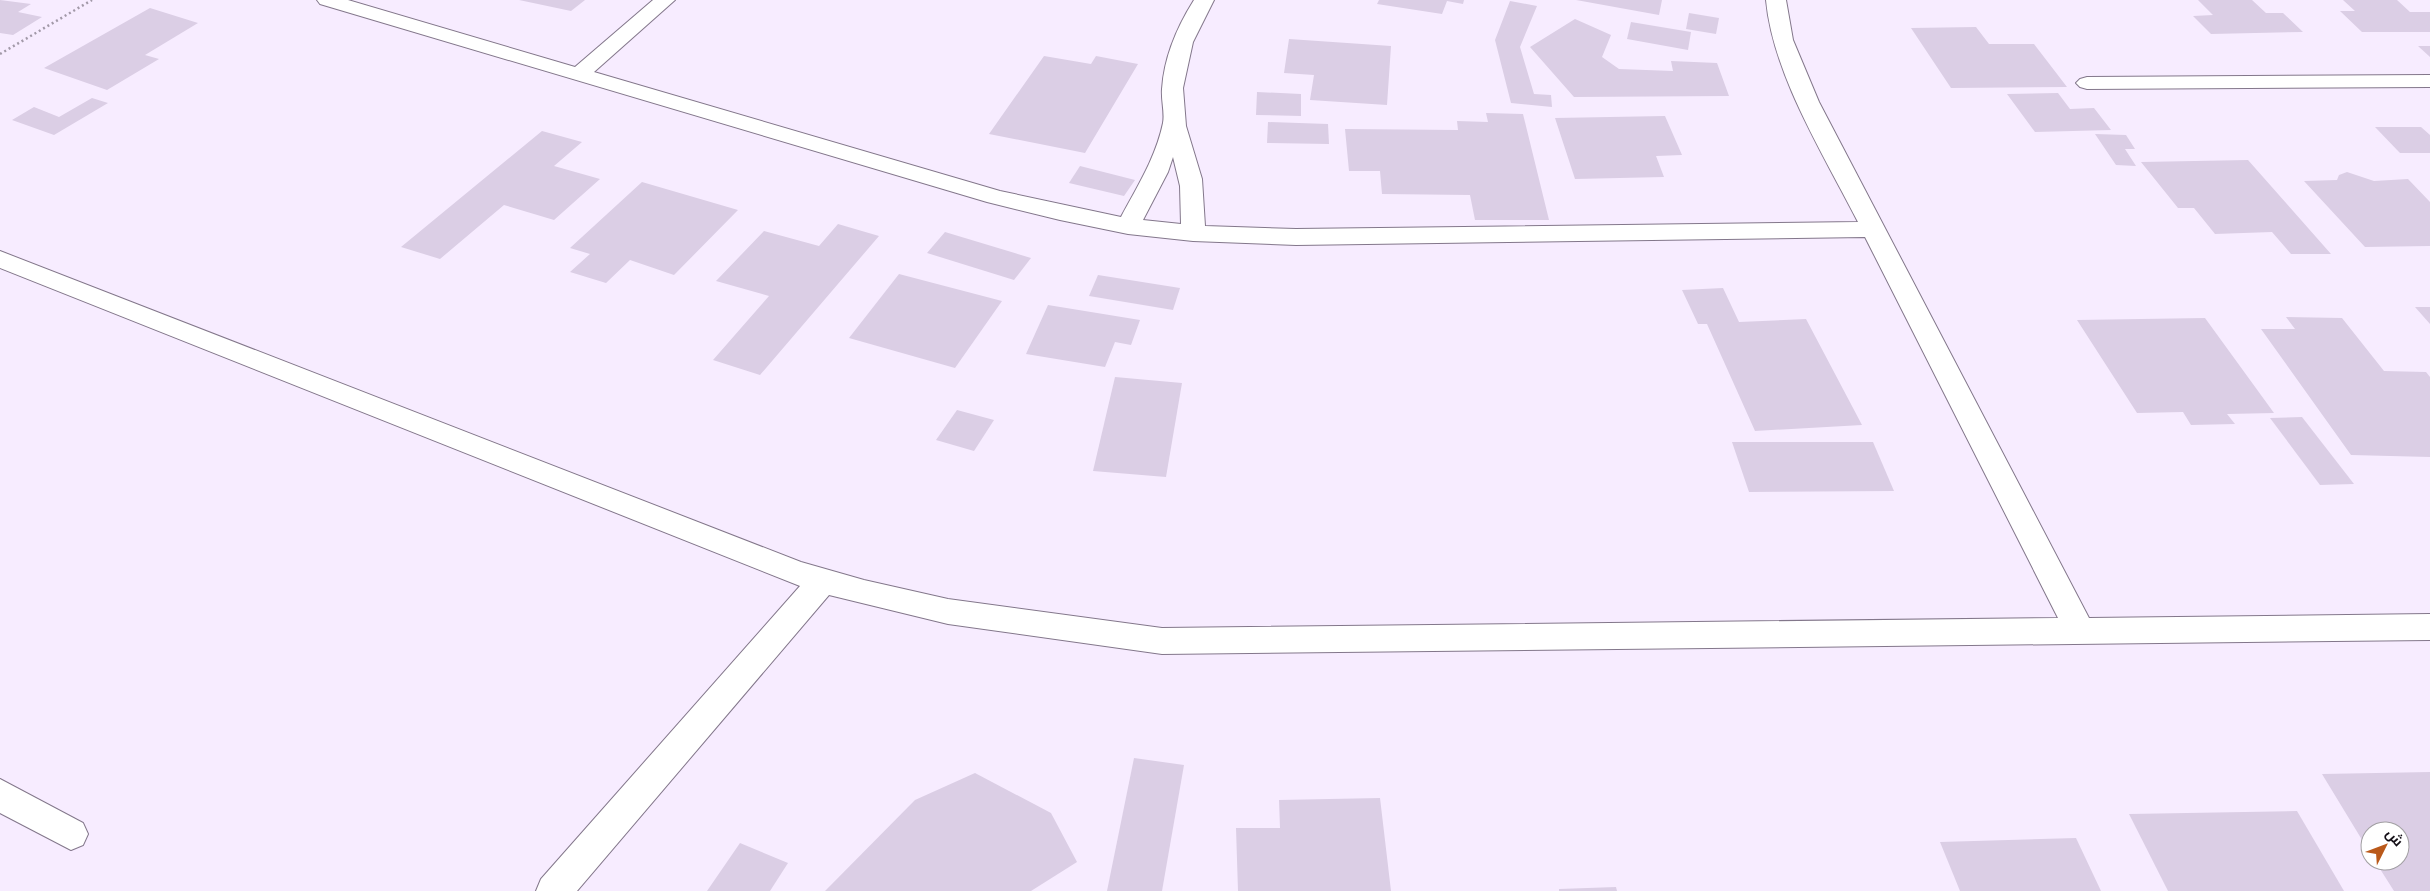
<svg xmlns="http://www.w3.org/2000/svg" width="2430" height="891" font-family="'Sofia Sans Condensed',Cairo,sans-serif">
  <rect width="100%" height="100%" fill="#f7ecff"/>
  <g fill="#dbcee5">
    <path d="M0 0 31 4 18 12 42 17 13 35 0 33Z"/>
    <path d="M519 0H585L571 11Z"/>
    <path d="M1379 0H1464L1463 4 1447 1 1442 14 1377 4Z"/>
    <path d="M1576 0H1662L1659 15Z"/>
    <path d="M2198 0H2252L2266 13H2283L2303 32 2211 34 2193 16 2213 15Z"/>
    <path d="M2343 0H2397L2410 12H2430V32H2362L2340 11H2355Z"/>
    <path d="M1510 1 1537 6 1520 47 1534 94 1551 95 1552 107 1511 103 1495 40Z"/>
    <path d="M150 8 198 23 145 55 159 59 107 90 44 68Z"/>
    <path d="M1689 13 1719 18 1716 34 1686 29Z"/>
    <path d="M1575 19 1611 35 1602 57 1619 69 1673 71 1671 61 1717 63 1729 96 1574 97 1530 47Z"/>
    <path d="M1631 22 1691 32 1688 50 1627 39Z"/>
    <path d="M1976 27 1989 44H2034L2067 87 1951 88 1911 28Z"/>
    <path d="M1289 39 1391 46 1387 105 1310 100 1314 75 1284 73Z"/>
    <path d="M2418 46H2430V57Z"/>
    <path d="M1044 56 1091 64 1096 56 1138 64 1085 153 989 134Z"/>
    <path d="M1257 92 1301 94V116L1256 115Z"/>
    <path d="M2058 93 2070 109 2094 108 2111 130 2035 132 2007 94Z"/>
    <path d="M92 98 108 103 54 135 12 120 34 107 59 117Z"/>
    <path d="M1486 113 1523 114 1549 220H1475L1470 195 1382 194 1380 171H1349L1345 129 1458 130 1457 121 1488 122Z"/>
    <path d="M1665 116 1682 155 1656 156 1664 177 1575 179 1555 118Z"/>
    <path d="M1268 122 1328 124 1329 144 1267 143Z"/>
    <path d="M2375 127H2421L2430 135V153H2400Z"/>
    <path d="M542 131 582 142 554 166 600 179 554 220 504 205 440 259 401 247Z"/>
    <path d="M2095 134 2126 135 2135 149H2125L2136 166 2116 165Z"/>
    <path d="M2248 160 2331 254H2291L2272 232 2215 234 2194 208H2178L2141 162Z"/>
    <path d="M1080 166 1135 180 1124 196 1069 183Z"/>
    <path d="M2347 172 2374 181 2408 179 2430 202V246L2365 247 2304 181 2337 180 2339 175Z"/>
    <path d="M642 182 738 210 674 275 630 260 606 283 570 272 590 254 570 248Z"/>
    <path d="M838 224 879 236 760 375 713 360 769 296 716 281 764 231 819 246Z"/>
    <path d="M945 232 1031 258 1014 280 927 253Z"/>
    <path d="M899 274 1002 301 955 368 849 338Z"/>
    <path d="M1098 275 1180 288 1173 310 1089 296Z"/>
    <path d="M1723 288 1739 322 1806 319 1862 425 1755 431 1707 324H1698L1682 290Z"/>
    <path d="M1048 305 1140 320 1131 345 1115 342 1105 367 1026 354Z"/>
    <path d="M2415 307H2430V324Z"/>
    <path d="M2286 317 2342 318 2384 371 2426 372 2430 377V457L2351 455 2261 329H2295Z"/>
    <path d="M2205 318 2274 413 2227 414 2235 424 2191 425 2183 412 2137 413 2077 320Z"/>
    <path d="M1115 377 1182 383 1166 477 1093 471Z"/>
    <path d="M957 410 994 420 974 451 936 440Z"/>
    <path d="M2302 417 2354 484 2320 485 2270 418Z"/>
    <path d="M1732 442H1873L1894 491 1749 492Z"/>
    <path d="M1134 758 1184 765 1162 891H1107Z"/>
    <path d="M2430 772V891H2394L2375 861H2400V831H2370V853L2322 774Z"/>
    <path d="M975 773 1051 813 1077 862 1031 891H825L915 800Z"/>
    <path d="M1380 798 1391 891H1238L1236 828H1280L1279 800Z"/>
    <path d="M2297 811 2344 891H2168L2129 814Z"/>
    <path d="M2076 838 2101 891H1960L1940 842Z"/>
    <path d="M740 843 788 863 770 891H707Z"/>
    <path d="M1616 887 1617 891H1559V889Z"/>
  </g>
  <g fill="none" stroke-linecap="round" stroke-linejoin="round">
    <g stroke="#83778b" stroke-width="2">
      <g id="minor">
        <path d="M317 0H348L575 67 653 0H675L594 72 1000 191 1121 217C1137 187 1156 157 1163 123 1165 113 1161 100 1162 89 1164 57 1177 27 1194 0H1214L1193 42 1183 88 1186 126 1202 179 1205 226 1296 229 1858 222C1824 155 1773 75 1766 0H1786L1793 40 1819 102 2089 618 2430 614V640L1162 654 948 624 829 595 577 891H536L541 879 800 586 0 268V251L801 562 864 580 948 599 1162 628 2058 618 1865 237 1296 245 1193 241 1128 234 1060 220 987 202 320 4ZM1173 157 1180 186 1181 224 1143 220 1168 172Z"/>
        <path d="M2430 75V87L2087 89 2080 87 2076 83 2080 79 2087 77Z"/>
        <path d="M0 779 83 823 88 834 83 845 71 850 0 813Z"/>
      </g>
    </g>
    <path stroke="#a299a8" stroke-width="2.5" stroke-dasharray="2 3" stroke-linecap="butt" d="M0 54 92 0"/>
    <use href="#minor" fill="#fff" fill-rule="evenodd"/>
  </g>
  <g transform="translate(2385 846) rotate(48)"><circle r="24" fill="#ffffff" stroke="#a19fa2"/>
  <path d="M0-4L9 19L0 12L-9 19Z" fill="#ba591a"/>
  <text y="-8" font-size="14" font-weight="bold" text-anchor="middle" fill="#140f17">ش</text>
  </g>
</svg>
